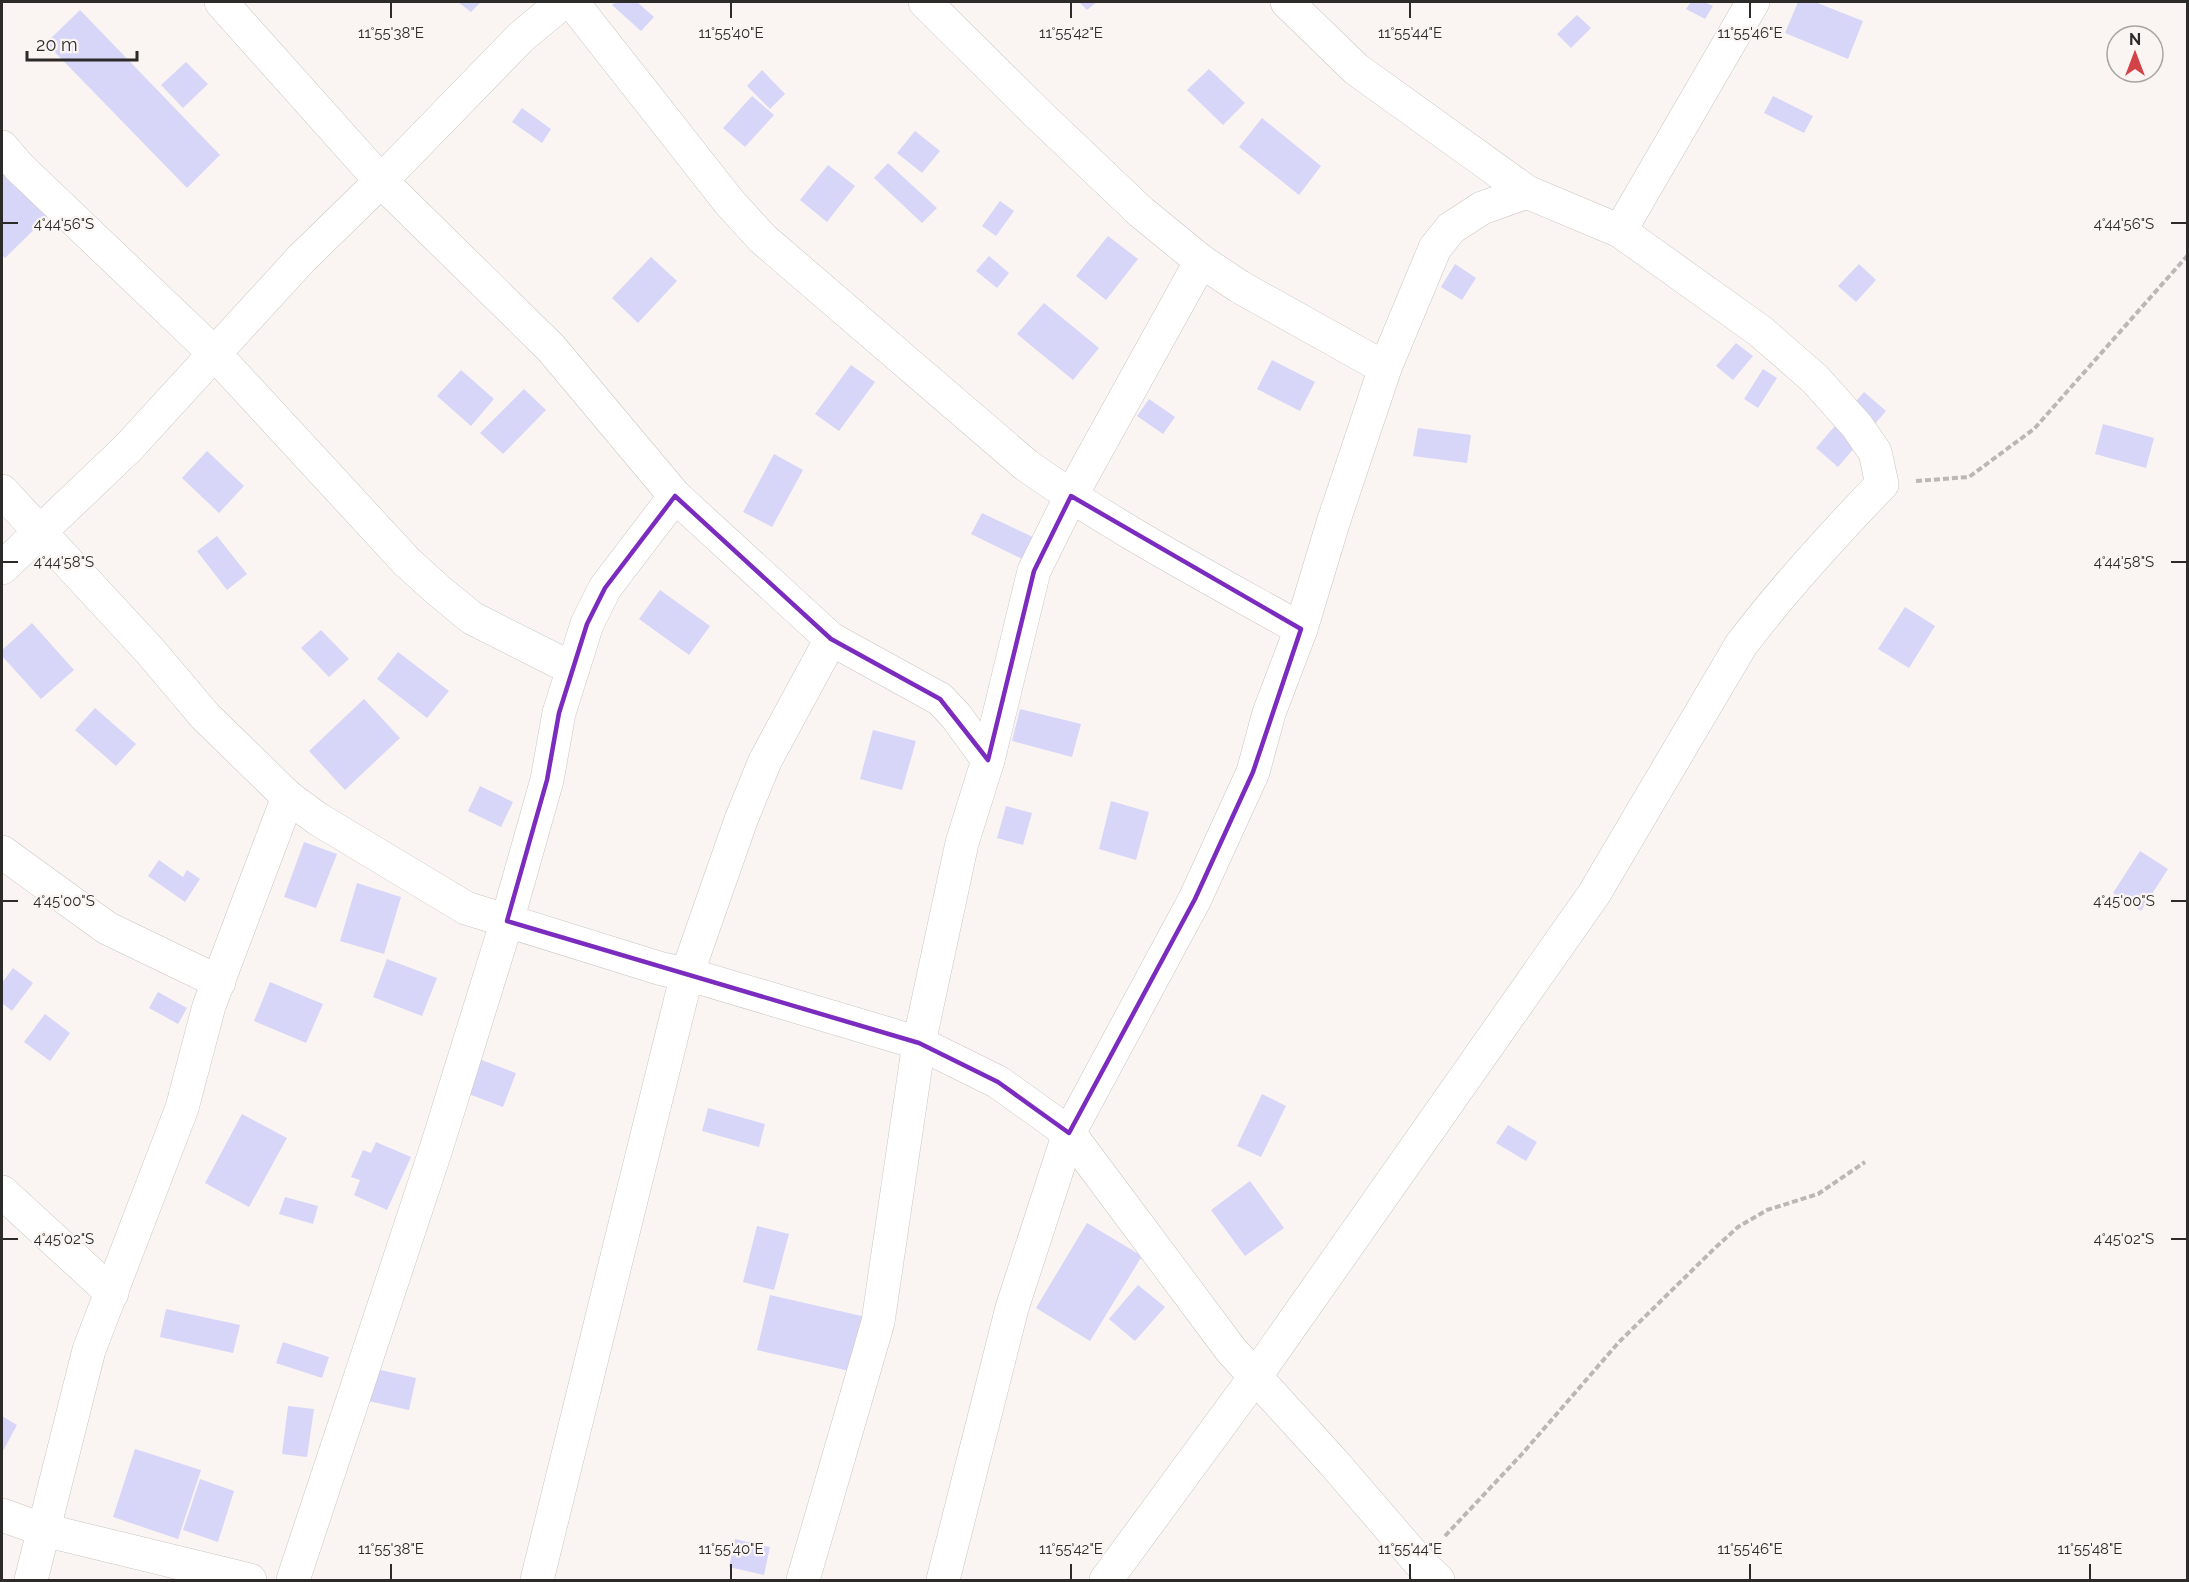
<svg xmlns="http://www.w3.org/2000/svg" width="2189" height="1582" font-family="Raleway,sans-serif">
  <rect width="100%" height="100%" fill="#faf5f2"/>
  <g fill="#d7d6f8">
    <path d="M458 2H481L471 12Z"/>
    <path d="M616 2H637L654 17 641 31 612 5Z"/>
    <path d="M1079 2H1097L1087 10Z"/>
    <path d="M1691 2H1704L1713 6 1705 19 1686 9Z"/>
    <path d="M1798 2H1815L1863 21 1848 59 1785 33Z"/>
    <path d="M80 10 220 155 187 188 46 43Z"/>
    <path d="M1577 15 1591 28 1571 48 1557 34Z"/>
    <path d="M186 62 208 84 183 108 161 85Z"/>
    <path d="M1209 69 1245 103 1223 125 1187 90Z"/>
    <path d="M762 70 785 94 770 109 747 86Z"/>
    <path d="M752 96 774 115 745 147 723 128Z"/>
    <path d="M1773 96 1813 116 1804 133 1764 113Z"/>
    <path d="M522 108 551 129 542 143 512 122Z"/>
    <path d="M1262 118 1321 166 1299 195 1239 147Z"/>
    <path d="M915 131 940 151 922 173 897 153Z"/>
    <path d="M2 147 58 206 5 258 2 255Z"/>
    <path d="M888 163 937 208 922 223 874 178Z"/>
    <path d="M828 165 855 186 827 222 800 200Z"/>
    <path d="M1000 201 1014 211 996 236 982 226Z"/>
    <path d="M1108 236 1138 259 1106 300 1076 276Z"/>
    <path d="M989 256 1009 273 997 288 976 271Z"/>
    <path d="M651 257 677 281 638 323 612 298Z"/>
    <path d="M1455 264 1476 278 1462 300 1441 287Z"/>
    <path d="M1859 264 1876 280 1856 302 1838 286Z"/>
    <path d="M1044 303 1099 348 1073 380 1017 334Z"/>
    <path d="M1736 343 1753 356 1733 380 1716 366Z"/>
    <path d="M1272 360 1315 382 1300 411 1257 389Z"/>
    <path d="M851 365 875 382 839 431 815 414Z"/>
    <path d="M1763 369 1777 378 1758 408 1744 399Z"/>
    <path d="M461 370 494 399 471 426 437 396Z"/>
    <path d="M524 389 546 410 503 454 480 433Z"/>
    <path d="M1864 392 1886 411 1838 467 1816 448Z"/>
    <path d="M1149 399 1175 417 1163 434 1137 416Z"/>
    <path d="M2103 424 2154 438 2146 468 2095 454Z"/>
    <path d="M1418 428 1471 435 1467 463 1413 456Z"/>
    <path d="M207 451 244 486 219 513 182 478Z"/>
    <path d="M774 454 803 470 772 527 743 512Z"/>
    <path d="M982 513 1035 538 1024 560 971 534Z"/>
    <path d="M217 536 247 574 227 590 197 551Z"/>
    <path d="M660 590 710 626 689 655 639 619Z"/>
    <path d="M1905 607 1935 626 1909 668 1878 649Z"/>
    <path d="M32 623 74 670 41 699 2 656V650Z"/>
    <path d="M321 630 349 659 329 677 301 648Z"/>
    <path d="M398 652 449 691 427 718 377 679Z"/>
    <path d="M364 699 400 738 345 790 309 751Z"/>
    <path d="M95 708 136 744 116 766 75 730Z"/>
    <path d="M1020 709 1081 724 1072 757 1012 741Z"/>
    <path d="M873 730 916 741 902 790 860 779Z"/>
    <path d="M480 786 513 802 501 827 468 811Z"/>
    <path d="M1111 801 1149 812 1136 860 1099 849Z"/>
    <path d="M1006 806 1032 813 1023 845 997 838Z"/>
    <path d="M304 842 337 854 316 908 284 897Z"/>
    <path d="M2140 851 2168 869 2141 911 2113 893Z"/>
    <path d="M159 860 183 877 187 870 200 879 185 902 148 876Z"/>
    <path d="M357 883 401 897 384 954 340 941Z"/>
    <path d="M387 959 437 978 422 1016 373 997Z"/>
    <path d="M13 968 33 983 12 1011 2 1003V983Z"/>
    <path d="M270 982 323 1004 306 1043 254 1021Z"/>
    <path d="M158 992 187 1008 178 1024 149 1008Z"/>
    <path d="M45 1014 70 1033 50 1061 24 1042Z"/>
    <path d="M479 1059 516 1073 503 1107 466 1093Z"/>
    <path d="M1262 1094 1286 1106 1261 1157 1237 1146Z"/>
    <path d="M708 1108 765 1124 759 1147 702 1131Z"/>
    <path d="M242 1114 287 1138 249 1207 205 1183Z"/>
    <path d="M1508 1125 1537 1142 1526 1161 1496 1143Z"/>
    <path d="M376 1142 411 1157 387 1210 354 1195 360 1180 351 1177 363 1150 371 1153Z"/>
    <path d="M1250 1181 1284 1228 1245 1256 1211 1210Z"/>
    <path d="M285 1197 318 1206 313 1224 279 1214Z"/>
    <path d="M1087 1223 1142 1256 1090 1341 1036 1308Z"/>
    <path d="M757 1226 789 1234 774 1290 743 1282Z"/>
    <path d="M1138 1285 1165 1307 1135 1341 1109 1319Z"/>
    <path d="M770 1295 866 1317 854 1372 757 1350Z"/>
    <path d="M166 1309 240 1325 233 1353 160 1337Z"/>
    <path d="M283 1342 329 1357 322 1378 276 1363Z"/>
    <path d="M376 1369 416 1378 409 1410 368 1401Z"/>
    <path d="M288 1406 314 1409 307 1457 282 1454Z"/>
    <path d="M2 1416 17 1425 2 1453Z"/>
    <path d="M135 1449 201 1470 178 1539 113 1517Z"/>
    <path d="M200 1479 234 1491 218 1542 183 1530Z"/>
    <path d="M735 1539 770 1547 764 1575 729 1567Z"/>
  </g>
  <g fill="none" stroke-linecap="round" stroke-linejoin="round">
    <g stroke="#cac6c3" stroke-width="34">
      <g id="minor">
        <path d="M221 2 381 181 551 348 675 496 831 639 940 699 956 716 988 760"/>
        <path d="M572 2 730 203 763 239 1026 465C1113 527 1208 577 1301 629"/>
        <path d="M925 2 1038 114 1141 212 1201 261 1240 287 1385 368"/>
        <path d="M2 147 19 167 213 352 407 562 438 590 472 618 573 669"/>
        <path d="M1620 231 1753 2"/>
        <path d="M2 491 150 651 205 716 288 797 318 819 466 908 662 969 687 974 919 1043 998 1082 1069 1133 1231 1350 1333 1462 1420 1563 1438 1580"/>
        <path d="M2 568 128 448 301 259 381 181 521 37 563 2"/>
        <path d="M2 852 107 928 219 982"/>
        <path d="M2 1192 112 1293"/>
        <path d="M2 1515 44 1530 250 1580"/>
        <path d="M31 1580 89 1350 182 1108 209 1006 288 797"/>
        <path d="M293 1580 436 1149 507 921 547 780 559 713 587 624 605 588 675 496"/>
        <path d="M537 1580 687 974 741 820 765 761 831 639"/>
        <path d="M803 1580 878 1322 919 1043 962 843 988 760 1034 571 1071 496 1201 261"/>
        <path d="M943 1580 1012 1308 1069 1133 1195 899 1253 772 1269 713 1301 629 1333 523 1385 368 1435 248 1451 228 1482 208 1527 192 1356 69 1287 2"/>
        <path d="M1106 1580 1255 1377 1594 894 1741 645C1784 588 1832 536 1882 484L1875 452 1857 426 1815 379 1760 331 1620 231 1527 192"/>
      </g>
    </g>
    <g stroke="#bbb7b5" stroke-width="4" stroke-dasharray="6 3" stroke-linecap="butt">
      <path d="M1916 481 1969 477 2034 429 2188 255"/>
      <path d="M1445 1536 1522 1454 1619 1342 1716 1247 1738 1227 1767 1210 1818 1194 1865 1162"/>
    </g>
    <use href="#minor" stroke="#fff" stroke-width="33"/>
  </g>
  <path fill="none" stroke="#7b2cbf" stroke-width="4.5" stroke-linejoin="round" d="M675 496 831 639 940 699 988 760 1034 571 1071 496 1301 629 1253 772 1195 899 1069 1133 998 1082 919 1043 507 921 547 780 559 713 587 624 605 588Z"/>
  <path fill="none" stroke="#2c2b29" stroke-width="2" d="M391 3V18M731 3V18M1071 3V18M1410 3V18M1750 3V18M3 223H18M2171 223H2186M3 562H18M2171 562H2186M3 901H18M2171 901H2186M3 1239H18M2171 1239H2186M391 1564V1579M731 1564V1579M1071 1564V1579M1410 1564V1579M1750 1564V1579M2090 1564V1579"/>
  <g font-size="15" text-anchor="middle" fill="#2c2b29" stroke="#faf5f2" stroke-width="4.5" stroke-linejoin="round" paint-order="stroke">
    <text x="391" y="38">11°55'38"E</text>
    <text x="731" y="38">11°55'40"E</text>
    <text x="1071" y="38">11°55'42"E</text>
    <text x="1410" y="38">11°55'44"E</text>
    <text x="1750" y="38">11°55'46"E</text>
    <text x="64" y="229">4°44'56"S</text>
    <text x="2124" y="229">4°44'56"S</text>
    <text x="64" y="567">4°44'58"S</text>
    <text x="2124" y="567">4°44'58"S</text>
    <text x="64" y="906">4°45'00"S</text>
    <text x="2124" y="906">4°45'00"S</text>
    <text x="64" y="1244">4°45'02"S</text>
    <text x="2124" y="1244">4°45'02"S</text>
    <text x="391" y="1554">11°55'38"E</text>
    <text x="731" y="1554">11°55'40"E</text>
    <text x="1071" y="1554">11°55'42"E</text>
    <text x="1410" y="1554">11°55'44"E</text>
    <text x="1750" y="1554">11°55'46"E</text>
    <text x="2090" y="1554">11°55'48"E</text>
  </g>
  <rect width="2189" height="1582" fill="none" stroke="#2c2b29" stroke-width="6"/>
  <g transform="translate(2135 54)"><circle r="28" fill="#faf5f2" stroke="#a8a4a2" stroke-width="1.5"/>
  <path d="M0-4.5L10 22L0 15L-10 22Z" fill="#d24347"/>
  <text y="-9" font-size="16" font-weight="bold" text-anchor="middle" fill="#2c2b29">N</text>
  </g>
  <path d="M27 51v9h110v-9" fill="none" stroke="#2c2b29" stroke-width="3"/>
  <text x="36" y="51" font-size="18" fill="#2c2b29" stroke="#faf5f2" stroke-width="4.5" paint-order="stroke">20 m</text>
</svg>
